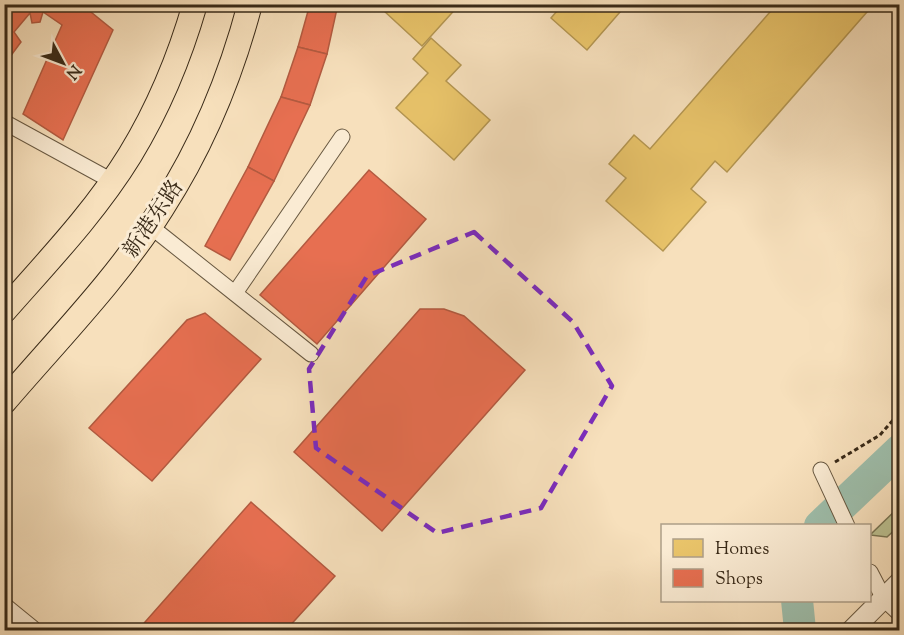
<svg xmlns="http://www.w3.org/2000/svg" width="904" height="635" font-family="'Sorts Mill Goudy','Noto Serif SC',serif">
  <rect width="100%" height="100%" fill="#f7e0bc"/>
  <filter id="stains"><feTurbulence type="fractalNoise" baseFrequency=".00333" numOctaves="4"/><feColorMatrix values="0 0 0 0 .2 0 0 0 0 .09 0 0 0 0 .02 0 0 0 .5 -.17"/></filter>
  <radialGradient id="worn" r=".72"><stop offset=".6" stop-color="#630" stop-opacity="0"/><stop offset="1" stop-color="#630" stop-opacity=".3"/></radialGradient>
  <path fill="#bcc292" stroke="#7a7655" stroke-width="1.5" d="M899 507V526L887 537 870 535Z"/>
  <g fill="#e9c46a" stroke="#b49651" stroke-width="1.5">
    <path d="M390 4H460L422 46 384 11Z"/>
    <path d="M563 4H627L587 50 551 18Z"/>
    <path d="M777 4H874L727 172 715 161 691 189 706 202 663 251 606 201 626 178 609 164 634 135 650 149Z"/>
    <path d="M431 38 461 65 446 81 490 120 454 160 396 108 428 73 413 59Z"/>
  </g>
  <g fill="#e76f51" stroke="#b35a40" stroke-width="1.5">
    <path d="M7 4H81L113 30 63 140 23 114 62 25 43 12 40 22 32 23 30 13 14 32 21 42 4 65V8Z"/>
    <path d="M310 4H338L327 54 298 47Z"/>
    <path d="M298 47 327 54 310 105 281 97Z"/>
    <path d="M281 97 310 105 274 181 248 167Z"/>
    <path d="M248 167 274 181 230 260 205 246Z"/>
    <path d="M369 170 426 219 317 344 260 295Z"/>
    <path d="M420 309H444L464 316 525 370 382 531 294 452Z"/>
    <path d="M205 313 261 359 152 481 89 428 187 320Z"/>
    <path d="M251 502 335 576 286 630H138Z"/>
  </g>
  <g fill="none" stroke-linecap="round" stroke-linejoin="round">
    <g stroke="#9ebeab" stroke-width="32">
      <path d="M820 526 900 450"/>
      <path d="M797 600 800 630"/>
    </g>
    <g stroke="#685841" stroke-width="17">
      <g id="minor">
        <path d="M4 122 112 181"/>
        <path d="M150 226 311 354"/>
        <path d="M235 293 342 137"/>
        <path d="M821 470 847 526"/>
        <path d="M870 572 884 599 900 614"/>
      </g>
    </g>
    <g stroke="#685841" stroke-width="22">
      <g id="tertiary">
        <path d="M4 608 31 630"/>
        <path d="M852 630 900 582"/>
      </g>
    </g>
    <g stroke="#392a18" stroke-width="26">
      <g id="primary">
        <path d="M4 311C48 261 95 212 130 155 158 109 180 56 195 4"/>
        <path d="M4 402C58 339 118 278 162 208 202 146 231 76 250 4"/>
      </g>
    </g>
    <g stroke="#392a18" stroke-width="3" stroke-dasharray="4.5 3" stroke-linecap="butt">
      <path d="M835 462 880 435 900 412"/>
      <path d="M894 505 900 501"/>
    </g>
    <use href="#minor" stroke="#faebd3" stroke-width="15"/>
    <use href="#tertiary" stroke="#faebd3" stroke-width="20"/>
    <use href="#primary" stroke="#f7e0bc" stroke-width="24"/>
  </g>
  <path fill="none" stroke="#7b2cbf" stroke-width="4.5" stroke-dasharray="12 8" stroke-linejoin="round" d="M474 232 573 322 612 386 541 508 437 533 316 448 309 369 367 276Z"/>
  <g text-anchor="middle" stroke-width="6" stroke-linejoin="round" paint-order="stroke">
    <g font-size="22" fill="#392a18" stroke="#faebd3">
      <text transform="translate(152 218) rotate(-56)" y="8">新港东路</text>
    </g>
  </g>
  <rect width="904" height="635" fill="none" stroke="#f7e0bc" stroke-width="24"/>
  <rect x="6" y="6" width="892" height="623" fill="none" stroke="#392a18" stroke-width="3"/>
  <rect x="12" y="12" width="880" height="611" fill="none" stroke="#392a18" stroke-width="1.5"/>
  <rect x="661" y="524" width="210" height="78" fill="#faebd3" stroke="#ad9e88" stroke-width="1.5"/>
  <rect x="673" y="539" width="30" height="18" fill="#e9c46a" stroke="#ad9e88" stroke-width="1.5"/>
  <text x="715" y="554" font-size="18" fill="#392a18">Homes</text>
  <rect x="673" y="569" width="30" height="18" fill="#e76f51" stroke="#ad9e88" stroke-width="1.5"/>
  <text x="715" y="584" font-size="18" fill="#392a18">Shops</text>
  <g transform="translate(63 63) rotate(131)" stroke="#faebd3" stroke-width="4.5" paint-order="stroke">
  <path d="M0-4.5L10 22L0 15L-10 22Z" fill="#392a18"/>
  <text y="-9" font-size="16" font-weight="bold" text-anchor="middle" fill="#392a18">N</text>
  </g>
  <rect width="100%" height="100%" filter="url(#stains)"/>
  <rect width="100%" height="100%" fill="url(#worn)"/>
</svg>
